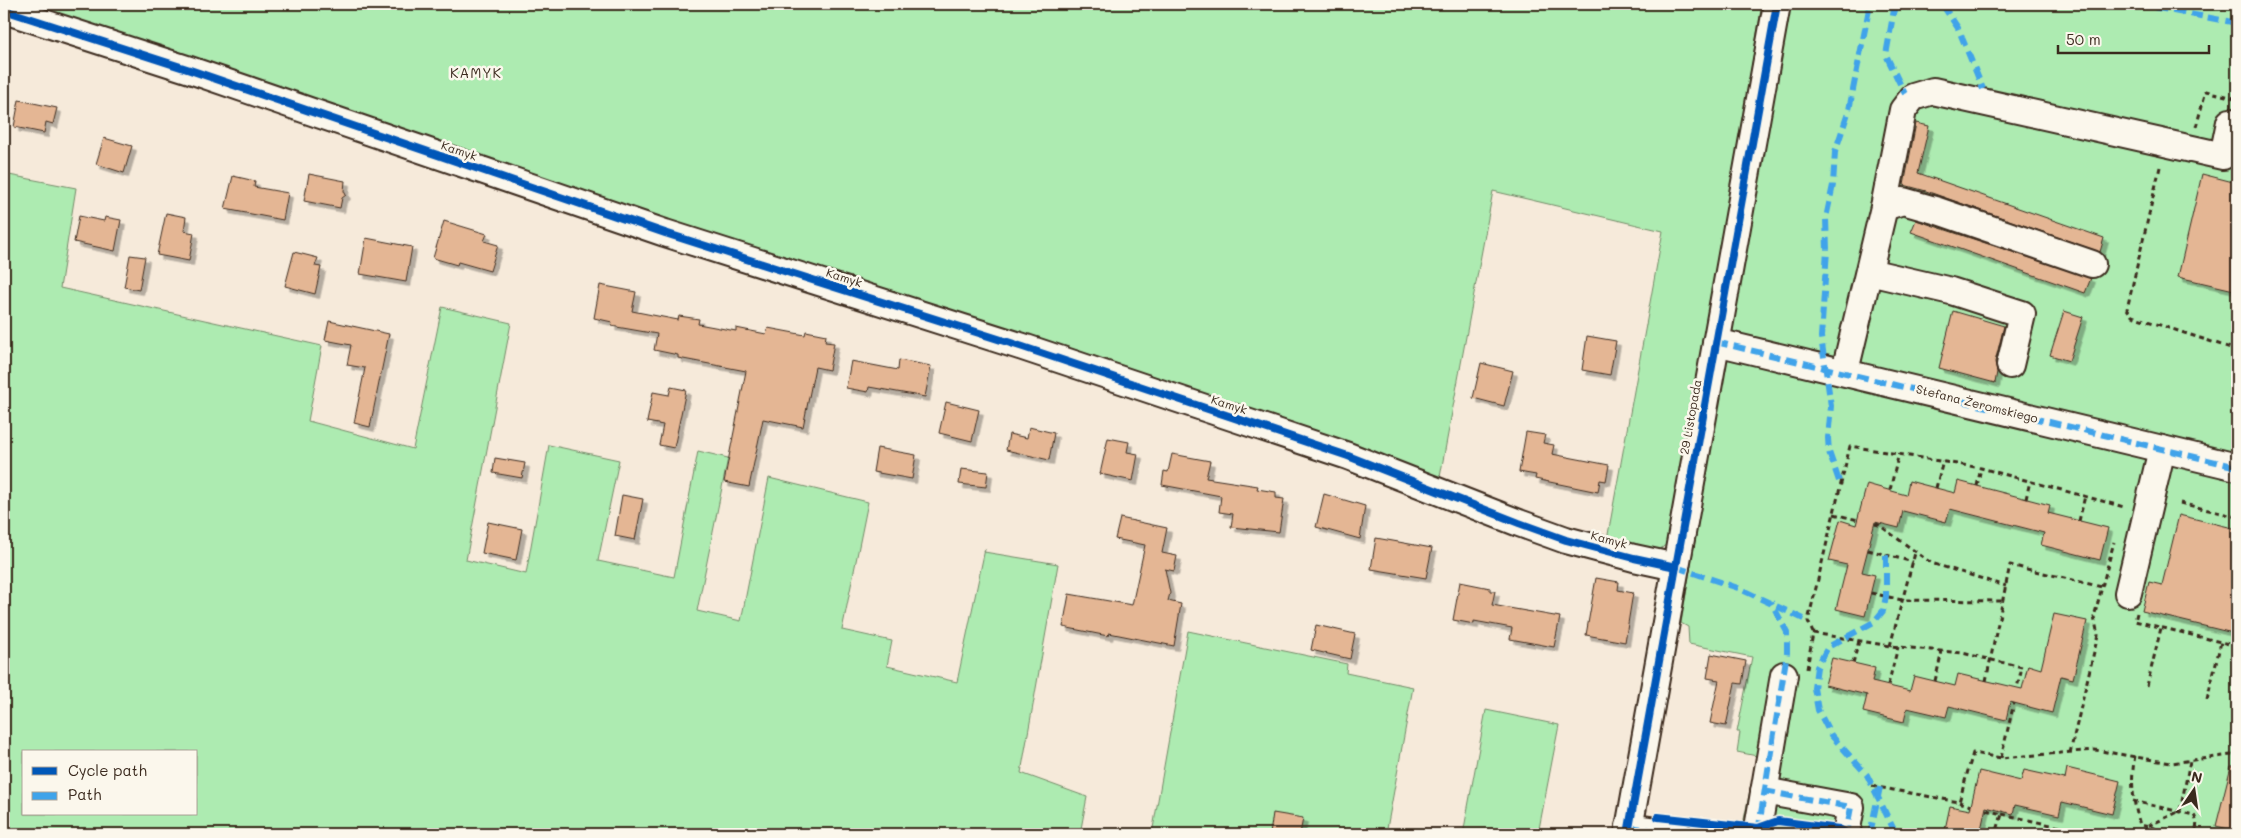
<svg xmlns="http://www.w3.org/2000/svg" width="2241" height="838" font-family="Mali,sans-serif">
  <defs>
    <filter id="shadow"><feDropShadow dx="4.5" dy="4.5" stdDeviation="0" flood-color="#0004"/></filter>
  </defs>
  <rect width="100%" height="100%" fill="#f6eada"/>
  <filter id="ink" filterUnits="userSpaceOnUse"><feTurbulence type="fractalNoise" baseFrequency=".02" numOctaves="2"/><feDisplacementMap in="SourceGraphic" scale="10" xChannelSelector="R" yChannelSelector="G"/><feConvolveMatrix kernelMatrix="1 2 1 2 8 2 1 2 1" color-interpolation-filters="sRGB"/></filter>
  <g filter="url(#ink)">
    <g fill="#adebb1" stroke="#748a68" fill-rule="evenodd">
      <path d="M6 4H1762L1717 270 1667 544 1659 550 1607 540 1663 231 1493 191 1440 477Z"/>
      <path d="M1787 4H2237V834H1741L1757 756 1737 752 1740 732H1737L1752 657 1689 644 1688 627 1681 623Z"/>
      <path d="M4 174 76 188 60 288 322 346 308 421 413 449 442 307 511 323 466 560 526 574 549 445 619 460 598 561 674 577 698 451 728 458 697 611 741 621 769 478 868 502 842 630 892 641 887 666 957 682 985 549 984 552 1058 564 1021 773 1087 797 1080 834H4ZM24 752H196V814H24Z"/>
      <path d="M1188 631 1347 664 1346 673 1413 687 1386 834H1152Z"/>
      <path d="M1486 710 1559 725 1538 834H1463Z"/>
    </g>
    <g fill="#e4b694" stroke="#3b2a1e" filter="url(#shadow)">
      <path d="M19 100 57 108 53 124 46 122 44 133 14 127Z"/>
      <path d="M1916 123 1929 126 1918 173 2104 238 2100 252 1926 191 1904 185Z"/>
      <path d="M104 138 132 146 124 173 96 164Z"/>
      <path d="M309 174 345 181 344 191 346 195 342 198 340 208 304 201Z"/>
      <path d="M2202 174 2237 183V274L2234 290 2178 277Z"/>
      <path d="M233 176 255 181 254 187 288 193 283 220 225 209Z"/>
      <path d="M166 213 186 217 184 231 194 233 189 261 157 255Z"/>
      <path d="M79 216 104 221 105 217 121 220 115 251 74 242Z"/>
      <path d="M1916 220 2091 278 2085 293 1911 232Z"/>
      <path d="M444 221 487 234 484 241 498 245 490 271 458 262 457 265 433 258Z"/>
      <path d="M366 238 412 247 406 282 360 274Z"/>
      <path d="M294 252 318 258 315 266 321 267 315 294 285 286Z"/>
      <path d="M130 255 145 257 139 290 124 287Z"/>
      <path d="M600 285 636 292 632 311 678 320 679 316 699 319 698 324 736 331V328L766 334 768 328 805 335 806 331 826 335 825 342 834 343 829 370 815 367 803 427 763 419 749 487 724 482 746 371 678 358V355L654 350 657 334 611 326 612 322 594 318Z"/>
      <path d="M1953 311 2004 326 1995 362 1997 372 1995 383 1939 368Z"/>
      <path d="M2064 311 2083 317 2069 361 2050 355Z"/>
      <path d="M329 321 389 334 370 427 354 423 365 368 347 365 351 345 325 340Z"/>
      <path d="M1587 336 1616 341 1610 375 1582 370Z"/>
      <path d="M899 360 931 366 925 397 869 387 868 392 846 388 851 361 898 370Z"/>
      <path d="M1481 363 1513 371 1504 406 1473 398Z"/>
      <path d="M671 387 686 390 674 448 659 445 663 425 647 422 653 392 669 395Z"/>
      <path d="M946 402 979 410 972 441 939 433Z"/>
      <path d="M1029 427 1054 433 1049 460 1006 450 1009 434 1027 438Z"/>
      <path d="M1526 432 1545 435 1543 443 1554 445 1552 454 1609 465 1606 481 1600 480 1598 492 1535 479 1536 475 1519 472Z"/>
      <path d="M1108 438 1129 442 1127 452 1138 454 1133 481 1100 474Z"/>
      <path d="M877 448 916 455 912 479 873 472Z"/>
      <path d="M1172 454 1210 461 1206 478 1258 486 1257 489 1276 492V498L1284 499 1279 532 1231 527 1233 514 1219 512 1221 496 1162 485 1164 471 1168 472Z"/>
      <path d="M495 458 525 463 522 478 493 473Z"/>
      <path d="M961 469 988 472 986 487 959 484Z"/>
      <path d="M1909 481 1955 493 1958 481 2050 505 2048 513 2108 528 2100 560 2041 545 2044 533 1950 509 1946 522 1903 511 1899 528 1875 522 1862 572 1875 575 1865 616 1836 609 1847 565 1829 561 1840 520 1856 525 1867 484 1906 495Z"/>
      <path d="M1324 494 1365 506 1360 539 1316 527Z"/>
      <path d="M622 495 643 499 635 540 615 536Z"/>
      <path d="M2179 515 2237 529V634L2142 611 2149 582 2162 585Z"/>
      <path d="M1120 518 1167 528 1162 553 1177 556 1174 571 1165 569 1170 593 1168 601 1181 604 1174 646 1109 633 1108 636 1063 627 1069 594 1132 605 1145 545 1115 539Z"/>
      <path d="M488 522 522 529 516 560 482 553Z"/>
      <path d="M1376 538 1432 548 1426 578 1371 569Z"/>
      <path d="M1596 578 1619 582 1618 590 1633 593 1625 642 1586 635Z"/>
      <path d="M1460 582 1490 588V591H1495L1492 605 1560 617 1554 647 1510 639 1512 628 1474 621V624L1453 620Z"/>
      <path d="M2054 614 2087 621 2073 679 2061 676 2052 713 2010 702 2006 720 1949 706 1946 717 1907 708 1904 722 1863 712 1867 695 1825 685 1832 658 1875 668 1872 682 1910 691 1914 676 1955 686 1958 674 2022 689 2028 665 2041 669Z"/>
      <path d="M1316 625 1355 634 1350 659 1311 650Z"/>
      <path d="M1711 654 1746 661 1742 684 1735 683 1726 726 1710 723 1719 680 1707 678Z"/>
      <path d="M2231 766H2237V831L2216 826Z"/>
      <path d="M2067 768 2120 781 2112 814 2062 802 2059 815 2015 805 2013 814 1986 807 1980 834H1944L1950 806 1970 810 1979 771 2021 781 2024 770 2065 779Z"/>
      <path d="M1273 813 1303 818 1300 834H1270Z"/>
    </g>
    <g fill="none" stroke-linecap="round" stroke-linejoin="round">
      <g stroke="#3b2a1e" stroke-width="30">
        <g id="minor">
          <path d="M4 10 190 70 665 233 1023 347 1348 456 1519 523 1566 540 1634 558 1676 567"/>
          <path d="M1884 207 1903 201 1938 211 2092 264"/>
          <path d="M1869 272 1951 291 2022 314 2010 365"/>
          <path d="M1716 342 2237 467"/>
          <path d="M1845 371 1884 207 1903 110 1913 97 1933 91 2223 156 2230 122"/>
          <path d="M2128 593 2162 449"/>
          <path d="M1764 791 1851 807 1846 834"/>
          <path d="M1629 827 1678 834"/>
          <path d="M1628 834 1777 4"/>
          <path d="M1757 834 1784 675"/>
        </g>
      </g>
      <g stroke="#3b2a1e" stroke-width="3" stroke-dasharray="5 4" stroke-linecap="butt">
        <path d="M2196 127 2206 91 2234 98"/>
        <path d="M2160 167 2127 309 2132 316 2237 350"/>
        <path d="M1977 486 1981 468"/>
        <path d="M1936 488 1943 461"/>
        <path d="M1890 490 1899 453"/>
        <path d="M2026 499 2030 481"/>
        <path d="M2180 503 2237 517"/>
        <path d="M1834 514 1858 520"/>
        <path d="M2079 521 2085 496"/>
        <path d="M1875 524 1879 525 1931 563 2006 586"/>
        <path d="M1868 550 1913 562"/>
        <path d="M1871 593 1902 600 2003 601"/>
        <path d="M2137 613 2135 621 2237 646"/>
        <path d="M1813 633 1890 646 1962 653 2022 667 2017 688"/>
        <path d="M1890 646 1915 553"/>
        <path d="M1853 663 1859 641"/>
        <path d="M1807 669 1813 633 1808 621 1850 446 1981 468 2124 507"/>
        <path d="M1935 681 1942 651"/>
        <path d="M1986 681 2010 565 2102 587"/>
        <path d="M1888 685 1898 647"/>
        <path d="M2147 686 2161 628"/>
        <path d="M2207 700 2221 642"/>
        <path d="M2070 753 2098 635 2094 617 2114 542"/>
        <path d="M2135 756C2130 781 2133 801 2140 825L2180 834"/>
        <path d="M2001 758 2014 703"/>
        <path d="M1872 786 1959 802 1973 753 2001 758 2095 750 2171 763 2231 755 2237 756"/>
        <path d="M2133 801 2194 815C2198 823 2198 829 2191 834"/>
        <path d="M1959 802 1971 806"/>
        <path d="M1986 810 2002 814 1996 834"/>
        <path d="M2002 814 2091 834"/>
        <path d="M2148 826 2180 811 2190 761"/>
      </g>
      <use href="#minor" stroke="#fbf7ec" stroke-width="26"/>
      <g stroke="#3fa3ea" stroke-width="6" stroke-dasharray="12 6" stroke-linecap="butt">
        <path d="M1895 4 1886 55 1905 94"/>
        <path d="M1942 4 1958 28 1983 89"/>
        <path d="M2137 4 2237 23"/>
        <path d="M1716 342 2237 467"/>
        <path d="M1839 481 1829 452 1828 438 1831 406 1821 337 1827 250 1826 218 1833 185 1835 152 1849 110 1870 4"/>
        <path d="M1886 555V596L1883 611 1874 622 1828 647 1817 667 1814 688 1818 710 1831 735 1867 775 1896 834"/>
        <path d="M1676 567 1738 588 1808 621"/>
        <path d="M1764 791 1851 807 1846 834"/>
        <path d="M1629 827 1678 834"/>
        <path d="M1758 832 1787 653V632L1771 602"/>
        <path d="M1870 834 1880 787"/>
      </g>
      <g stroke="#fbf7ec" stroke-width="11">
        <g id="cycleway">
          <path d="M4 10 190 70 665 233 1023 347 1348 456 1519 523 1566 540 1634 558 1676 567"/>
          <path d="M1658 817 1758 828 1778 821 1839 829 1849 834"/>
          <path d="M1628 834 1777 4"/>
        </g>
      </g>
      <use href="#cycleway" stroke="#0057b8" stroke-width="8"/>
    </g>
  </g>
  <g text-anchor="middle" stroke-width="5" stroke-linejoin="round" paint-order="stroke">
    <g font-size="12" fill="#3b2a1e" stroke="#fbf7ec">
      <text transform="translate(459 151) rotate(19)" y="4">Kamyk</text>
      <text transform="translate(844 278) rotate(18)" y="4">Kamyk</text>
      <text transform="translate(1977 404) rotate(14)" y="4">Stefana Żeromskiego</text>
      <text transform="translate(1229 405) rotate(18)" y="4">Kamyk</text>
      <text transform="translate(1691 417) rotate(-80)" y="4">29 Listopada</text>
      <text transform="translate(1609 540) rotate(15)" y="4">Kamyk</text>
    </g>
    <g font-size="14" letter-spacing="1" fill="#3b2a1e" stroke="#fbf7ec">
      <text x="476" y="78">KAMYK</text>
    </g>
  </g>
  <rect width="2241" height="838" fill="none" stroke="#fbf7ec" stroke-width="20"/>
  <rect x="10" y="10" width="2221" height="818" fill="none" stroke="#3b2a1e" stroke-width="2" filter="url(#ink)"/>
  <rect x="22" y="750" width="175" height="65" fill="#fbf7ec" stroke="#aea59a"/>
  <rect x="32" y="767" width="25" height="8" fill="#0057b8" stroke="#aea59a"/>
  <text x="68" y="776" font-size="15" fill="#3b2a1e">Cycle path</text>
  <rect x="32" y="792" width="25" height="8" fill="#3fa3ea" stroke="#aea59a"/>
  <text x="68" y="800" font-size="15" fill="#3b2a1e">Path</text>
  <g transform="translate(2194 790) rotate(13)" stroke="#fbf7ec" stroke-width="4" paint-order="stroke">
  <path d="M0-4L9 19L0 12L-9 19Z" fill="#3b2a1e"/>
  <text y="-8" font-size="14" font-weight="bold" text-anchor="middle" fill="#3b2a1e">N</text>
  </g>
  <path d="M2058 45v8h151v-8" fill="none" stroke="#3b2a1e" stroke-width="2.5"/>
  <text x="2066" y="45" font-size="15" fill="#3b2a1e" stroke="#fbf7ec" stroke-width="4" paint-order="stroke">50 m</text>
</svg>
